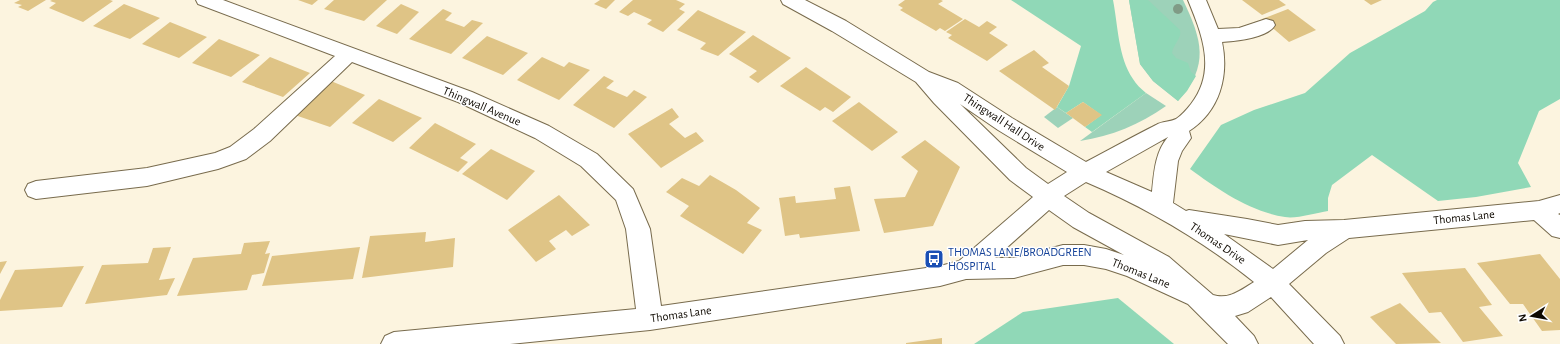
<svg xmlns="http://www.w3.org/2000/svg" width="1560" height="344" font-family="'Alegreya Sans',sans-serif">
  <rect width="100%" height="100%" fill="#fcf4df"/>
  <g fill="#9dd2b9">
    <path d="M1129 0H1183C1202 40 1210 65 1178 101L1153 81 1140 64Z"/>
    <path d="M1146 93 1166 106C1139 125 1112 136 1080 141Z"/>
    <path d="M1057 107 1073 118 1058 128 1044 117Z"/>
  </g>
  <g fill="#90d8b7">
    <path d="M1011 0H1113C1118 25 1118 57 1133 79 1136 84 1141 89 1146 93L1092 132 1085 127 1101 115 1083 102 1066 113 1057 107 1069 86 1081 46Z"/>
    <path d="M1129 0H1148L1180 30C1182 39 1173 44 1172 53L1176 58 1188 63 1191 72 1196 76 1187 91 1178 101 1153 81 1140 64Z"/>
    <path d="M1437 0H1560V99L1539 111 1518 163 1531 187 1476 197 1438 201 1372 155 1332 185 1328 198V211C1316 213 1296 219 1285 217 1251 212 1217 189 1190 169L1221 125 1254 110 1305 93 1350 53 1425 11 1433 2Z"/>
    <path d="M1118 298 1174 344H974L1023 312Z"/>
  </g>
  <g fill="#dfc486">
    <path d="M20 0H46L28 11 18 7 22 5 14 3Z"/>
    <path d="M52 0H110L113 1 83 22 49 8 56 3 50 1Z"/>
    <path d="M298 0H318L312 5Z"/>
    <path d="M334 0H387L364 21 324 9Z"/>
    <path d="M600 0H615L606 9 594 4Z"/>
    <path d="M633 0H676L685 4 679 9 685 12 663 32 647 24 652 20 634 12 628 16 619 12Z"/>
    <path d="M905 0H941L943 1 938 4 963 19 945 31 940 28 936 31 900 10 903 8 898 5Z"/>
    <path d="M1242 0H1279L1286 5 1262 15Z"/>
    <path d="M1364 0H1382L1371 5Z"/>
    <path d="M124 4 160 18 130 39 93 26Z"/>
    <path d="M401 4 419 12 397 34 376 26Z"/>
    <path d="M443 9 452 13 445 20 464 27 472 20 483 23 451 54 409 39Z"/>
    <path d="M1288 9 1316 30 1289 42 1262 19Z"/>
    <path d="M698 10 746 32 718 56 700 49 706 43 677 30Z"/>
    <path d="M965 19 979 27 987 21 997 27 989 33 1008 45 987 61 948 38 952 35 946 32Z"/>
    <path d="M170 22 207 37 179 58 142 44Z"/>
    <path d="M753 35 791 58 758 83 749 77 757 71 729 54Z"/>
    <path d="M487 36 528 53 503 75 462 58Z"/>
    <path d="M219 39 260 55 231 77 192 63Z"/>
    <path d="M1034 50 1049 63 1042 67 1069 86 1055 110 999 71Z"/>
    <path d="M270 57 310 73 283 97 242 82Z"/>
    <path d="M542 57 564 67 569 62 590 70 559 100 517 80Z"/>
    <path d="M806 67 851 97 833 112 825 107 820 111 780 86Z"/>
    <path d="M604 76 614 81 606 88 627 97 634 90 647 97 614 128 573 105Z"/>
    <path d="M326 79 365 95 330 127 289 113Z"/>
    <path d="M379 99 422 118 393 142 352 123Z"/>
    <path d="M859 102 898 132 872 151 832 121Z"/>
    <path d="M1083 102 1102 115 1085 127 1066 113Z"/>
    <path d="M672 108 679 117 669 124 685 138 696 132 704 141 661 168 628 134Z"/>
    <path d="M435 123 476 144 460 158 468 162 458 172 409 148Z"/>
    <path d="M925 140 960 167 933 226 884 233 874 199 905 197 918 171 901 157Z"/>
    <path d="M491 149 535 171 507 200 462 174Z"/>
    <path d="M710 175 736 190 760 208 747 223 762 230 743 254 680 216 689 206 666 192 682 178 699 186Z"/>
    <path d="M850 186 860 231 800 238 799 234 785 236 779 198 795 196 796 203 836 199 834 188Z"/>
    <path d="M559 195 590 225 572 236 566 230 549 241 556 249 536 262 508 230Z"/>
    <path d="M426 232 425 242 455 238 453 267 362 278 370 236Z"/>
    <path d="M270 241 265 254 270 253 264 273 252 275 247 290 177 296 193 258 241 254 244 243Z"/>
    <path d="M171 247 159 280 175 278 167 295 85 304 102 265 148 263 153 248Z"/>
    <path d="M360 247 353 279 262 286 272 256Z"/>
    <path d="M1540 254 1560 279V330L1542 331 1523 304H1510L1477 263Z"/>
    <path d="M7 261 0 274V262Z"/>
    <path d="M84 266 62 307 0 311V300L15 270Z"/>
    <path d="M1465 268 1492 305 1479 307 1503 336 1463 342 1441 312 1429 313 1402 273Z"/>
    <path d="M1400 303 1441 343 1396 344 1370 317Z"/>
    <path d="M942 338V344H906V343Z"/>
  </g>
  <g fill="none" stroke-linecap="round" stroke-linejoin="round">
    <g stroke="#786b4d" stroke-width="2">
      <path id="minor" d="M196 0H223L472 92 549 126 597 154 633 189 650 229 661 306 940 266 959 261 1033 197 1010 180 934 103 916 82 832 31 783 4 781 0H805L846 21 929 72 958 83 1012 118 1086 162C1109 150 1132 137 1156 125 1162 121 1170 122 1176 119 1182 115 1187 109 1191 104 1217 71 1202 34 1188 0H1206L1218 29 1239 28 1266 19 1273 21 1275 25C1268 38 1236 41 1222 42 1229 76 1220 111 1189 131L1191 138 1182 151 1178 161 1173 203 1186 211 1189 210 1247 219 1278 225 1305 221 1344 220 1539 201 1560 195V213L1558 214 1560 215V238L1552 236 1534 220 1349 238 1326 253 1289 284 1340 336 1344 344H1314L1271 297 1248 312 1235 316 1254 336 1258 344H1228L1188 304 1127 276 1106 269 1084 265H1063L1014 278 966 279 940 286 650 330 510 344H381L385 336 394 332 636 309 626 229 616 200 581 166 535 138 458 102 352 62 270 141 246 159 218 169 147 186 36 199 28 196 25 190 28 184 36 181 147 168 215 153 230 147 254 129 335 56 198 4ZM960 104 998 130 1067 172 1048 184 1026 168ZM1168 137C1155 152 1154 173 1152 192L1106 172ZM1086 182C1147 208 1203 241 1254 282 1241 290 1229 300 1213 295L1169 257 1089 213 1064 196ZM1049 210 1073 227 1124 255 1106 249 1084 245H1063L1014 258H995ZM1224 234 1278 245 1308 240 1273 269Z"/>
    </g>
    <use href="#minor" fill="#fff" fill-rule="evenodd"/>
  </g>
  <circle fill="#809b86" cx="1178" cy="9" r="5"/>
  <defs>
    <g id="bus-square" transform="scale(1)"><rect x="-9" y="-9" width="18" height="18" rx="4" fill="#1a4fb4" stroke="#fff"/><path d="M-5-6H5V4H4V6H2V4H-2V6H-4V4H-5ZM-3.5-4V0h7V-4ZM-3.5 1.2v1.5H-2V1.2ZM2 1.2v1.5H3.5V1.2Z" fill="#fff"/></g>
  </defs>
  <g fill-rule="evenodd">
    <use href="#bus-square" x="934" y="259"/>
  </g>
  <g text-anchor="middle" stroke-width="3" stroke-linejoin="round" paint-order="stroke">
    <g font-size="12" fill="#0f0a02" stroke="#fff">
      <text transform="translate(482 106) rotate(23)" y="4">Thingwall Avenue</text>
      <text transform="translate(1004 122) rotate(33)" y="4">Thingwall Hall Drive</text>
      <text transform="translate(1464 217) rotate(-6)" y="4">Thomas Lane</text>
      <text transform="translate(1218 243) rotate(34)" y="4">Thomas Drive</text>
      <text transform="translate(1141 273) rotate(22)" y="4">Thomas Lane</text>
      <text transform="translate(681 314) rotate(-8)" y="4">Thomas Lane</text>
    </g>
    <g font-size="12" fill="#164399" stroke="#fff" text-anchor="start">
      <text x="948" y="256">THOMAS LANE/BROADGREEN<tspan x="948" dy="14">HOSPITAL</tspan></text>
    </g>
  </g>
  <g transform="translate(1532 316) rotate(259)" stroke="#ffffff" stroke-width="3" paint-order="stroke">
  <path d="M0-3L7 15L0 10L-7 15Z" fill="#0f0a02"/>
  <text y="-6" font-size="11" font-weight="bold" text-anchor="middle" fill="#0f0a02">N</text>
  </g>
</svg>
